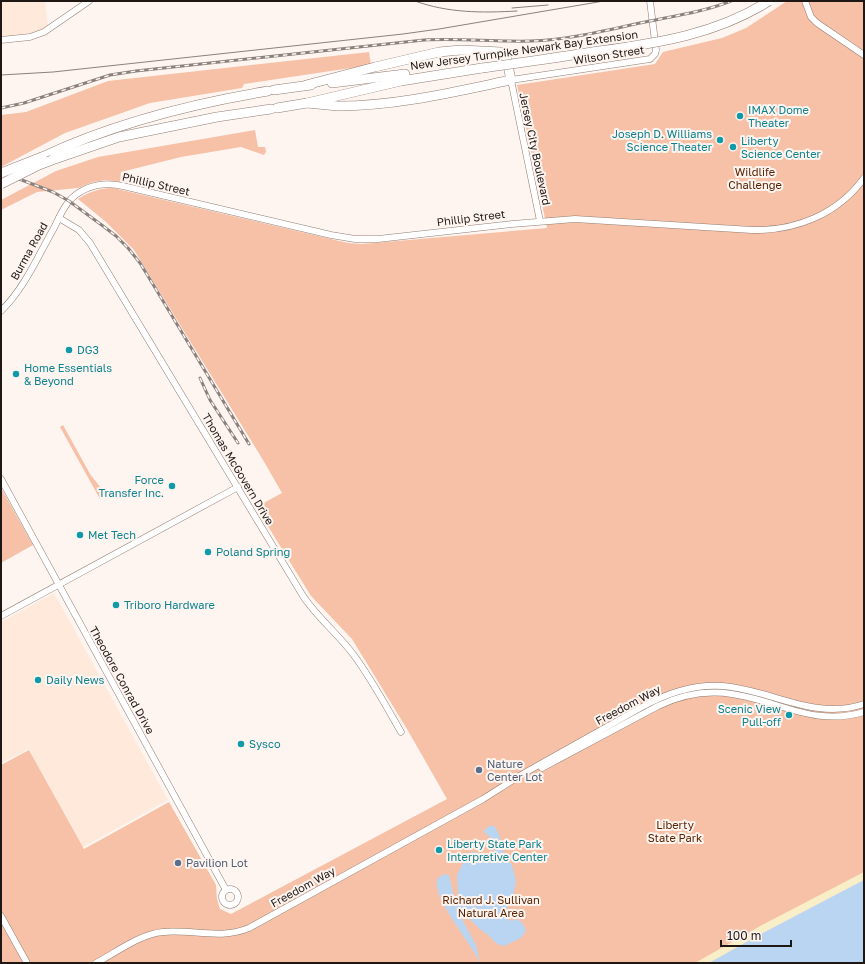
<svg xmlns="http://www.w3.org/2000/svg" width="865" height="964" font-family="'Golos Text',sans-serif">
  <rect width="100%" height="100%" fill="#fef5f1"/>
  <g fill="#fee9da">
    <path d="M1 1H45L48 26 33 34 1 37Z"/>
    <path d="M54 593 168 800 83 847 29 749 1 763V622Z"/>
  </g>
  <g fill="#f6c1a7">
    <path d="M787 1H864V880L759 935 709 963H1V765L29 750 84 849 169 802 216 885 217 899 220 909 231 914 447 799 407 729 352 639 311 596 256 507 282 493 263 460 134 250 106 222 78 199C89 192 99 188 113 188L348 243 362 244 547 228 517 85 655 64 663 52 722 38 746 28Z"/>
    <path d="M369 52 371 65 244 84 242 88 150 103 65 133 1 167V115L26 112 108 81Z"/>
    <path d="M255 130 258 147H265L266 152 264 155 241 147 181 157 121 172 120 182 106 180 93 182 78 188 37 192 1 210V200L56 171 98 157Z"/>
    <path d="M63 425 90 474 107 496 100 499 60 427Z"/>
    <path d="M1 488 33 545 1 563Z"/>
  </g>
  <path fill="#f8eec8" d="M864 872V880L759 935 709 963H695L762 925Z"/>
  <g fill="#bad5f1">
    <path d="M492 825 495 827 499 834 503 852 512 865 516 881 513 896 506 910 508 919 512 921 516 919C522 921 524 925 526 931L521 938 504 946 497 944 488 935 481 930 463 913H461V917L476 945 480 963C472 944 434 901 437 881 437 877 443 875 446 874L449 875 454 896H457L458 893 457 875 467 855 471 852C478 852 484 855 492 855 500 843 493 840 484 832L485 829Z"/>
    <path d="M864 880V963H709L759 935Z"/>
  </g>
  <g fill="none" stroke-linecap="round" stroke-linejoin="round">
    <g stroke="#917d73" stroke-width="7">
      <g id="minor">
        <path d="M805 1 811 17 817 23 864 55"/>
        <path d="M1 40 30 37 44 32 89 1"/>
        <path d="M59 218 79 230 90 243 303 596C317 617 337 633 353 654 371 678 386 706 401 732"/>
        <path d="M540 221 511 80 650 59 655 54 656 50 650 1"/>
        <path d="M1 311C24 289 38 256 54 228 59 218 63 207 71 199 86 185 104 182 123 186L331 235 355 239H378L512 224 575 219 752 230C796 231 838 214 864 178"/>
        <path d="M1 479 226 890"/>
        <path d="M1 616 238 487"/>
        <path d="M542 768 658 706C681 695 707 690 732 694 780 701 813 727 864 712"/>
        <circle cx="230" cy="897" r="8"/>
        <path d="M1 916 27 963"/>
        <path d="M96 963C117 952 140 934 163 932 192 929 220 940 249 928L483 799 521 775 642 707C667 693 694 684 723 686 772 690 814 721 864 704"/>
      </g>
    </g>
    <g stroke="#917d73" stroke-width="10">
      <g id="highway">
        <path d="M332 83 405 74"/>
        <path d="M306 85 375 67 439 52 461 50 501 52 506 56 511 80C454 92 396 106 338 106 328 105 317 104 307 103"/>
        <path d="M274 90 311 85"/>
        <path d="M277 108 307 103 401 81 482 68"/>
        <path d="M42 157C114 123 190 104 268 91"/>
        <path d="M52 160 119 137 217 117 271 109"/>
      </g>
    </g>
    <use href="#minor" stroke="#fff" stroke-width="6"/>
    <use href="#highway" stroke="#fff" stroke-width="9"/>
    <g stroke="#8a817d" stroke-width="1">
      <path d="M415 1C448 13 482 13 517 11"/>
      <path d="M512 8 548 5"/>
      <path d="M1 75 53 72 403 34 439 29 604 1"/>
    </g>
    <g stroke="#8a817d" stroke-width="3">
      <g id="rail">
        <path d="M1 108 24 103 110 75 136 71 424 40C459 38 495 42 531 41 569 40 607 30 645 22 674 16 703 12 731 1"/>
        <path d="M1 172 53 192 69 201 103 226 116 236 128 248 140 263 154 286 249 444"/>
        <path d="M200 378 210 400 238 443"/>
      </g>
    </g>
    <use href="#rail" stroke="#fef5f1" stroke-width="1.5" stroke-dasharray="4.5" stroke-linecap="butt"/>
    <g stroke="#917d73" stroke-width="10" stroke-linecap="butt">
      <g id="highway-bridge">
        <path d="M482 68C521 63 560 57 599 51 659 43 717 34 769 1"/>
        <path d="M1 173 42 157"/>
        <path d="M1 184 39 165 52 160"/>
      </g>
    </g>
    <use href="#highway-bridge" stroke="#fff" stroke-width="9"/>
  </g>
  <g fill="#0f9aa8" stroke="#fef5f1" stroke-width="1.5">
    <circle cx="740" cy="116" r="4"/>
    <circle cx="720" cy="140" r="4"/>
    <circle cx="733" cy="147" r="4"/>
    <circle cx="69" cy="350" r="4"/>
    <circle cx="16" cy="374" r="4"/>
    <circle cx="172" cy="486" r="4"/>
    <circle cx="80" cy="535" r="4"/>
    <circle cx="208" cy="552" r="4"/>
    <circle cx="116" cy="605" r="4"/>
    <circle cx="38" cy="680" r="4"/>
    <circle cx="789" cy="715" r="4"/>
    <circle cx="241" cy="744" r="4"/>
    <circle cx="439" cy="850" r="4"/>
  </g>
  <g fill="#5c6f8a" stroke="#fef5f1" stroke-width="1.5">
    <circle cx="479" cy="770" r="4"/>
    <circle cx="178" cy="863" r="4"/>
  </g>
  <g text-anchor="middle" stroke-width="4" stroke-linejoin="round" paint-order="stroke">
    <g font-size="11" fill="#1f1713" stroke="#fef5f1">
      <text transform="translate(524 50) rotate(-8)" y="4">New Jersey Turnpike Newark Bay Extension</text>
      <text transform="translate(609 55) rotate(-9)" y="4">Wilson Street</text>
      <text transform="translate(535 149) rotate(78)" y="4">Jersey City Boulevard</text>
      <text transform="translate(156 184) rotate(13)" y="4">Phillip Street</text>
      <text transform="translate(471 218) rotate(-7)" y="4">Phillip Street</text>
      <text transform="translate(29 251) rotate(-61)" y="4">Burma Road</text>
      <text transform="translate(238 469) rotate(59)" y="4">Thomas McGovern Drive</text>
      <text transform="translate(122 680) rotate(61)" y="4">Theodore Conrad Drive</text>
      <text transform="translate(628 705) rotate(-28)" y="4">Freedom Way</text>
      <text transform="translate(303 887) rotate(-29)" y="4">Freedom Way</text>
    </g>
    <g font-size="11" fill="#0d838f" stroke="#fef5f1" text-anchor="start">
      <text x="748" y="114">IMAX Dome<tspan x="748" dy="13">Theater</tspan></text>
      <text x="712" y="138" text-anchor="end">Joseph D. Williams<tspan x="712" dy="13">Science Theater</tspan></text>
      <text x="741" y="145">Liberty<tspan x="741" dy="13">Science Center</tspan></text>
      <text x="77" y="354">DG3</text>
      <text x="24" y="372">Home Essentials<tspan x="24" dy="13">&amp; Beyond</tspan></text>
      <text x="164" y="484" text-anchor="end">Force<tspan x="164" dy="13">Transfer Inc.</tspan></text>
      <text x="88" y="539">Met Tech</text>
      <text x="216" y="556">Poland Spring</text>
      <text x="124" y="609">Triboro Hardware</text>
      <text x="46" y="684">Daily News</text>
      <text x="781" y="713" text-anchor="end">Scenic View<tspan x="781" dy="13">Pull-off</tspan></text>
      <text x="249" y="748">Sysco</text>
      <text x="447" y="848">Liberty State Park<tspan x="447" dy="13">Interpretive Center</tspan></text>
    </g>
    <g font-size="11" fill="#592300" stroke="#fef5f1">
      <text x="755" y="176">Wildlife<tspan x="755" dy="13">Challenge</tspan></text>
      <text x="675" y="829">Liberty<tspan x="675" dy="13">State Park</tspan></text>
      <text x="491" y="904">Richard J. Sullivan<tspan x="491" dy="13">Natural Area</tspan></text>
    </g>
    <g font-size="11" fill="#4e5e75" stroke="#fef5f1" text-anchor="start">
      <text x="487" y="768">Nature<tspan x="487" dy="13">Center Lot</tspan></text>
      <text x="186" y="867">Pavilion Lot</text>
    </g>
  </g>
  <rect width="865" height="964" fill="none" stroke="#1f1713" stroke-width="4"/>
  <path d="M721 940v6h70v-6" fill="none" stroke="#1f1713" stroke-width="2"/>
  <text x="727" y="940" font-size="12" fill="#1f1713" stroke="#fef5f1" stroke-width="3" paint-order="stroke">100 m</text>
</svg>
